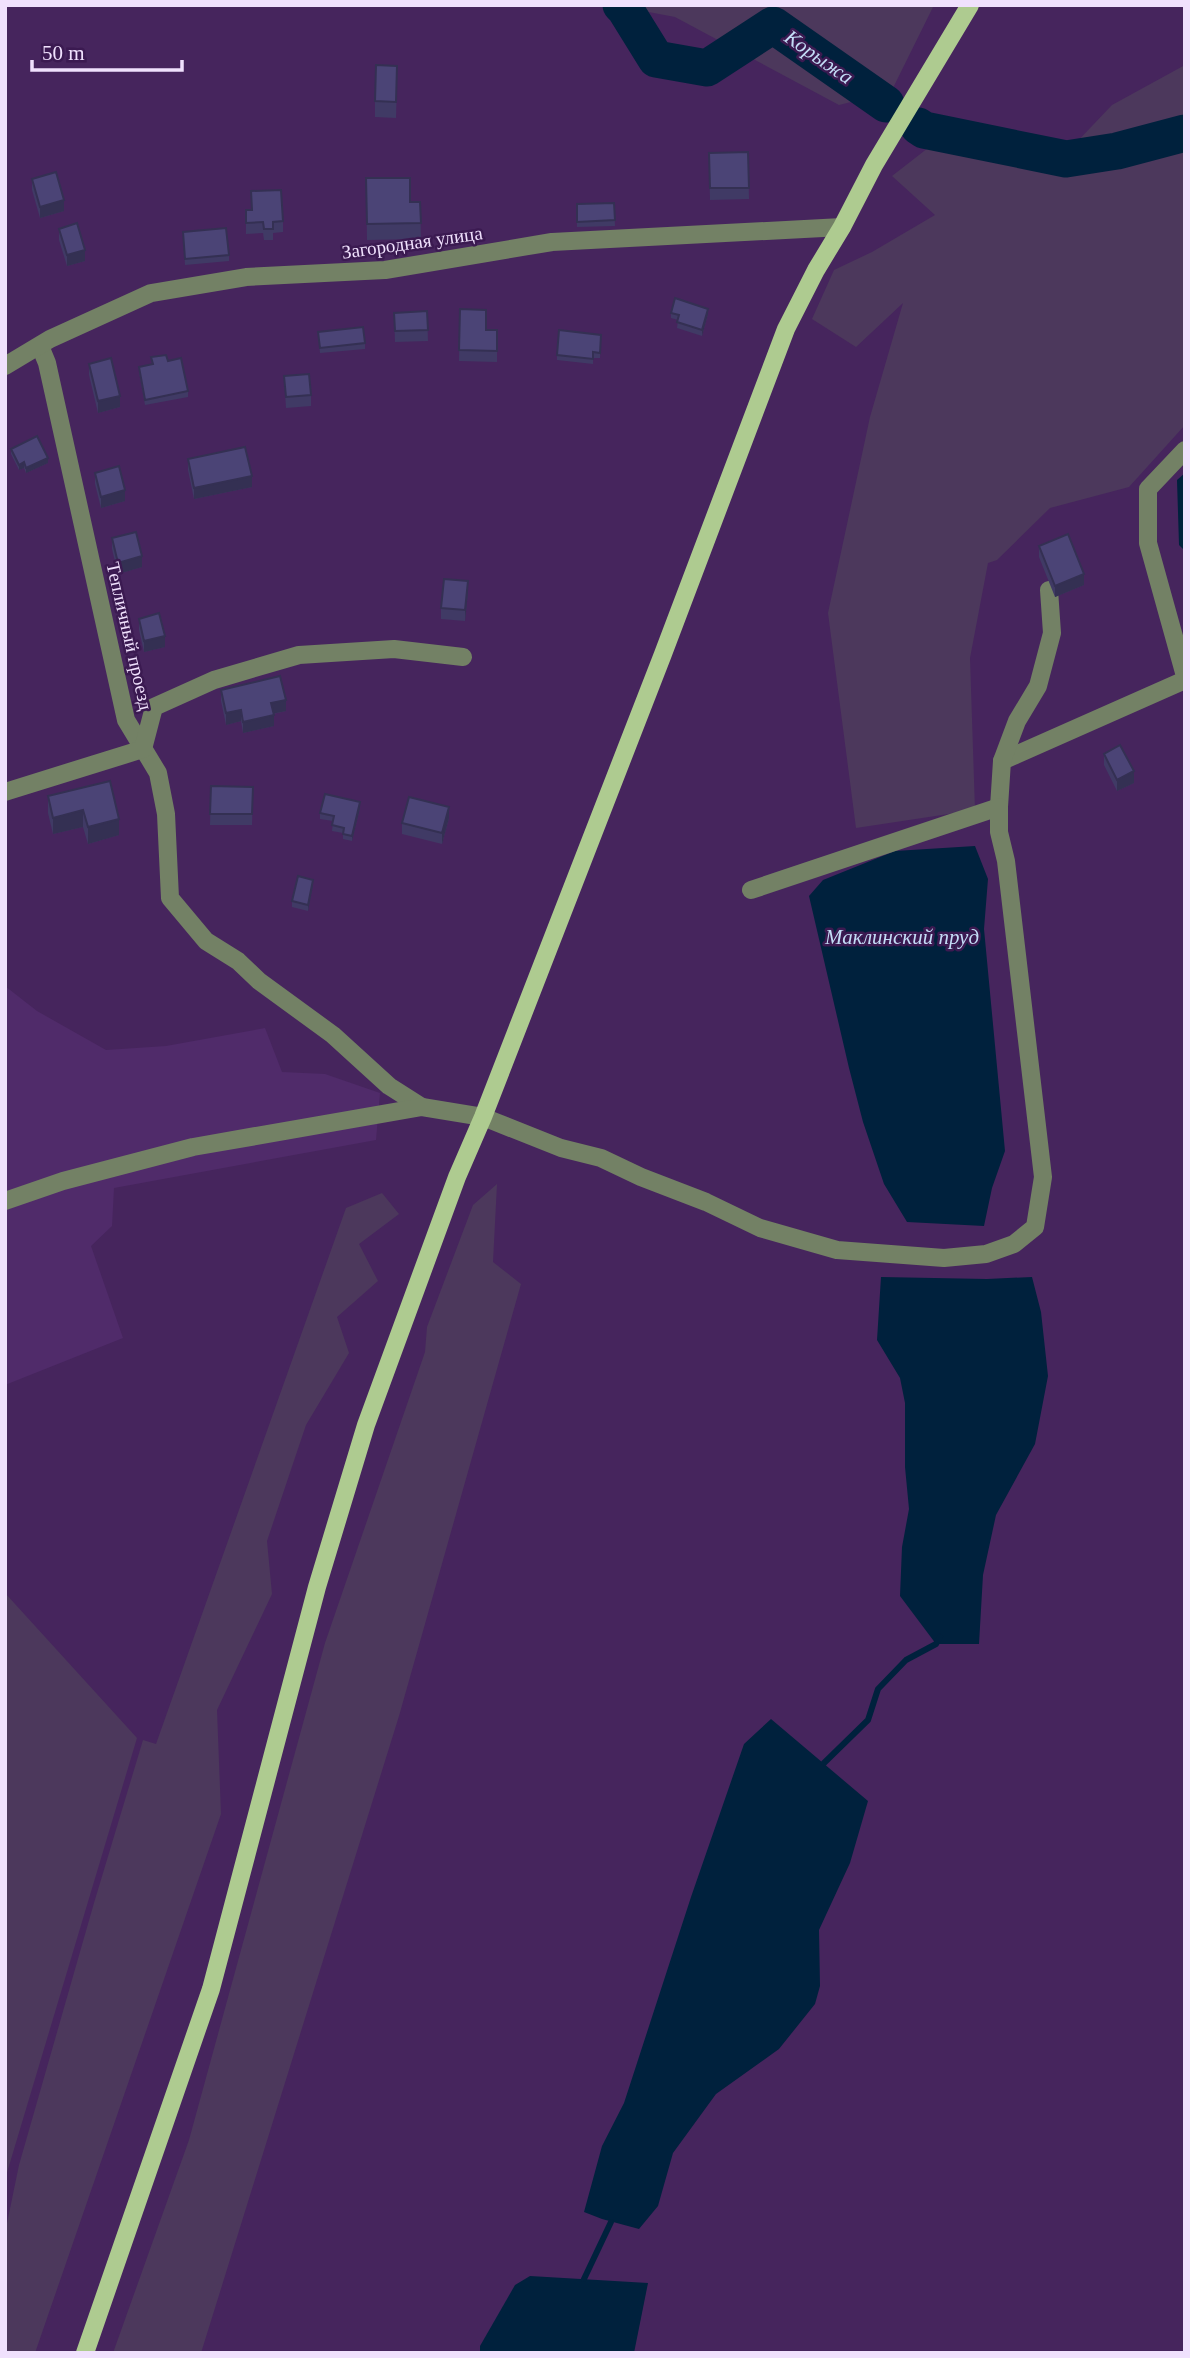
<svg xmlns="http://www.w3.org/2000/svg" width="1190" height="2358" font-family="'Times New Roman',serif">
  <rect width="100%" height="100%" fill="#46255d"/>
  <path fill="#502b6a" d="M5 986 37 1011 106 1050 166 1046 265 1028 282 1072 325 1074 380 1093 376 1140 114 1188 112 1226 91 1246 123 1338 5 1385Z"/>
  <g fill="#4c385c">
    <path d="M612 5H934L891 92 839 105 675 17Z"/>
    <path d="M1185 65V425L1129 487 1050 508 997 560 988 563 970 658 975 810 856 828 828 613 870 417 903 303 856 347 812 319 834 270 872 252 935 215 892 176 946 134 1073 146 1112 105Z"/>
    <path d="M497 1184 493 1262 521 1284 399 1716 201 2353H113L189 2140 325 1643 425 1352 427 1327 473 1205Z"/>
    <path d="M382 1193 399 1214 359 1244 378 1281 337 1317 349 1353 306 1425 267 1541 272 1594 217 1710 221 1814 35 2353H5V2233L19 2165 94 1903 143 1740 156 1744 346 1208Z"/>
    <path d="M5 1593 137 1738 6 2176 5 2175Z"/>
  </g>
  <g fill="#00213d">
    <path d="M1185 473V551L1179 545 1177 480Z"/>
    <path d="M975 846 988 879 984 929 1005 1151 992 1188 984 1226 907 1222 884 1184 863 1122 849 1068 809 896 823 880 895 851Z"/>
    <path d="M881 1277 987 1279 1032 1277 1041 1312 1048 1376 1035 1444 996 1515 983 1575 979 1644H936L900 1596 902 1547 909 1509 905 1467V1403L900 1378 877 1340Z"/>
    <path d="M771 1719 868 1801 850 1863 819 1930 820 1986 815 2004 779 2049 716 2094 673 2153 658 2206 639 2229 602 2219 584 2212 602 2146 624 2103 691 1897 744 1744Z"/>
    <path d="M530 2276 648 2283 634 2353H480V2346L515 2285Z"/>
  </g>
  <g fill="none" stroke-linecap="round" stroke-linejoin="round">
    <g stroke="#00213d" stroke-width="6">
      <path d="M625 9 628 5"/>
      <path d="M824 1763 868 1720 878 1689 906 1660 936 1644 940 1637"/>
      <path d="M584 2279 611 2222"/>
    </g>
    <g stroke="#00213d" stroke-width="37">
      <path d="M621 5 625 9 656 59 707 68 773 25 886 104"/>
      <path d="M918 126 924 130 1066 159 1117 151 1185 133"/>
    </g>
    <g stroke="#738165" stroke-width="18">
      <path d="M40 346 47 363 126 720 158 773 166 814 170 898 206 941 238 961 259 981 333 1035 389 1086 422 1107"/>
      <path d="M5 366 50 339 151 293 246 277 385 270 552 242 842 227"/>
      <path d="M1185 450 1148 489V543L1185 676"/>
      <path d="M1002 761 1185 680"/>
      <path d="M5 792 143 749 154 707 214 680 299 655 394 649 463 657"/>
      <path d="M999 807 1002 761 1017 721 1038 686 1052 633 1049 590"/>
      <path d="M5 1201 63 1181 193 1147 422 1107 483 1117 561 1148 601 1158 641 1177 706 1202 760 1228 837 1250 944 1258 986 1254 1014 1244 1035 1227 1043 1177 1006 861 999 832V807L751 890"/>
    </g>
    <path stroke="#aecb90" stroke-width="18" d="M85 2353 211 1989 317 1587 366 1425 457 1177 483 1117 663 654 786 329 816 270 842 227 874 165 970 5"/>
  </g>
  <g fill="#403a65">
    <path d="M397 82 396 118 375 117V101Z"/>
    <path d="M748 152 749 199 710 200 709 153Z"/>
    <path d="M366 178 410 202H420L421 239 367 240Z"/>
    <path d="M32 179 64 211 40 218 32 190Z"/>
    <path d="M251 191 283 221V232L273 233V240H264L263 233 246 234V210H252Z"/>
    <path d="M614 203 615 226 577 227V204Z"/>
    <path d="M59 229 85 261 67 266 59 240Z"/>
    <path d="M183 232 229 255V261L185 265Z"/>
    <path d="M460 309 486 330H497V362L459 361Z"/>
    <path d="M427 311 428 341 395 342 394 313Z"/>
    <path d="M671 313 708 314 702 336 677 328 678 320 671 318Z"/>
    <path d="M318 332 365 343V349L320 353Z"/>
    <path d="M601 335 600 358H593V364L557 360V355Z"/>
    <path d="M151 357 168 361 188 391V397L145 405 139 372V367L152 364Z"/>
    <path d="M89 364 120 407 98 413 89 375Z"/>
    <path d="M284 376 311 395V406L286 408Z"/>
    <path d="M11 449 48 463 26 473 24 468 19 470 11 454Z"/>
    <path d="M188 459 252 487 194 499 188 470Z"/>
    <path d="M95 473 125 501 101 508 95 484Z"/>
    <path d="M112 538 142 567 118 574 112 549Z"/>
    <path d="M1039 546 1084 585 1055 597 1039 557Z"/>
    <path d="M468 592 465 621 441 619V608Z"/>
    <path d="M139 619 165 647 144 652 139 630Z"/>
    <path d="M221 690 286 711 273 714 274 726 243 733 241 721 226 725 221 701Z"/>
    <path d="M1104 754 1134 783 1117 791 1104 765Z"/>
    <path d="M110 781 119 835 88 844 83 827 53 834 48 813V796Z"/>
    <path d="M211 786 253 787 252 825H210Z"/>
    <path d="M360 808 352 841 343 839V833L332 831 333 821 320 819V813Z"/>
    <path d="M449 818 442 844 402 834V823Z"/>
    <path d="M313 885 308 911 292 907V901Z"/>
  </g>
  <g fill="#343053">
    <path d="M64 200V211L40 218V207Z"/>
    <path d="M85 250V261L67 266V255Z"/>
    <path d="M708 309V314L702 336V330Z"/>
    <path d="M120 396V407L98 413V401Z"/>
    <path d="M48 458V463L26 473V468Z"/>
    <path d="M24 462V468L19 470V465Z"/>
    <path d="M252 476V487L194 499V488Z"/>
    <path d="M125 490V501L101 508V497Z"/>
    <path d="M142 556V567L118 574V563Z"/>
    <path d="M1084 574V585L1055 597V586Z"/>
    <path d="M468 581V592L465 621V610Z"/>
    <path d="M165 636V647L144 652V641Z"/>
    <path d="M286 700V711L271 714V703Z"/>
    <path d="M241 710V721L226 725V713Z"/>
    <path d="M274 715V726L243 733V722Z"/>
    <path d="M1134 771V783L1117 791V780Z"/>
    <path d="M360 802V808L352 841V836Z"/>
    <path d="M449 807V818L442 844V833Z"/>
    <path d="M83 810V827L53 834V818Z"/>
    <path d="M119 819V835L88 844V827Z"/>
    <path d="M313 880V885L308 911V905Z"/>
  </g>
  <g fill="#4b4476" stroke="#343053" stroke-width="2">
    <path d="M376 65 397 66 396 102 375 101Z"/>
    <path d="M748 152 749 188H710L709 153Z"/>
    <path d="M56 172 64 200 40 207 32 179Z"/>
    <path d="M366 178H410V202H420L421 223 367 224Z"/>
    <path d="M281 190 283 221 273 222V229H264L263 222 246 223V210H252L251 191Z"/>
    <path d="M614 203 615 220 577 222V204Z"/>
    <path d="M77 223 85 250 67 255 59 229Z"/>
    <path d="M226 228 229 255 185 259 183 232Z"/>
    <path d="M675 298 708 309 702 330 677 322 679 315 671 313Z"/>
    <path d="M460 309 486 310V330H497V351L459 350Z"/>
    <path d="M427 311 428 330 395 331 394 313Z"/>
    <path d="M363 327 365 343 320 348 318 332Z"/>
    <path d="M559 330 601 335 600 353 593 352V359L557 355Z"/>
    <path d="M166 355 168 361 181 358 188 391 145 400 139 367 153 364 151 357Z"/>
    <path d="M111 358 120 396 98 401 89 364Z"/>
    <path d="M309 374 311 395 286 397 284 376Z"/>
    <path d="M37 436 48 458 26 468 24 462 19 465 11 449Z"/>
    <path d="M245 447 252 476 194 488 188 459Z"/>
    <path d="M119 466 125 490 101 497 95 473Z"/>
    <path d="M136 532 142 556 118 563 112 538Z"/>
    <path d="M1068 534 1084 574 1055 586 1039 546Z"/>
    <path d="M444 579 468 581 465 610 441 608Z"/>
    <path d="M159 613 165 636 144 641 139 619Z"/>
    <path d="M280 676 286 700 271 703 274 715 243 722 241 710 226 713 221 690Z"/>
    <path d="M1120 745 1134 771 1117 780 1104 754Z"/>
    <path d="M110 781 119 819 88 827 83 810 53 818 48 796Z"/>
    <path d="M211 786 253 787 252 814H210Z"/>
    <path d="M325 794 360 802 352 836 343 834 344 828 332 825 334 816 320 813Z"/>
    <path d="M409 797 449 807 442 833 402 823Z"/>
    <path d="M298 876 313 880 308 905 292 901Z"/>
  </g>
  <g text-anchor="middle" stroke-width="5" stroke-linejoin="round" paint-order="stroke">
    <g font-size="19" fill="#f0e1fd" stroke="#3b1a51">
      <text transform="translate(412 242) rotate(-8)" y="7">Загородная улица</text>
      <text transform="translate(130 636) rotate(77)" y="7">Тепличный проезд</text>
    </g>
    <g font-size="21" font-style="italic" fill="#c3dcf6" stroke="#3b1a51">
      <text transform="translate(819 57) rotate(35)" y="7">Корыжа</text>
      <text x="902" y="944">Маклинский пруд</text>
    </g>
  </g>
  <rect width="1190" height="2358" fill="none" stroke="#f0e1fd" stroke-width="14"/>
  <path d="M32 60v10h150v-10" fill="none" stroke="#f0e1fd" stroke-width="3.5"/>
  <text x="42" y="60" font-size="21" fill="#f0e1fd" stroke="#3b1a51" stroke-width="5" paint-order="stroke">50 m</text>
</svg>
